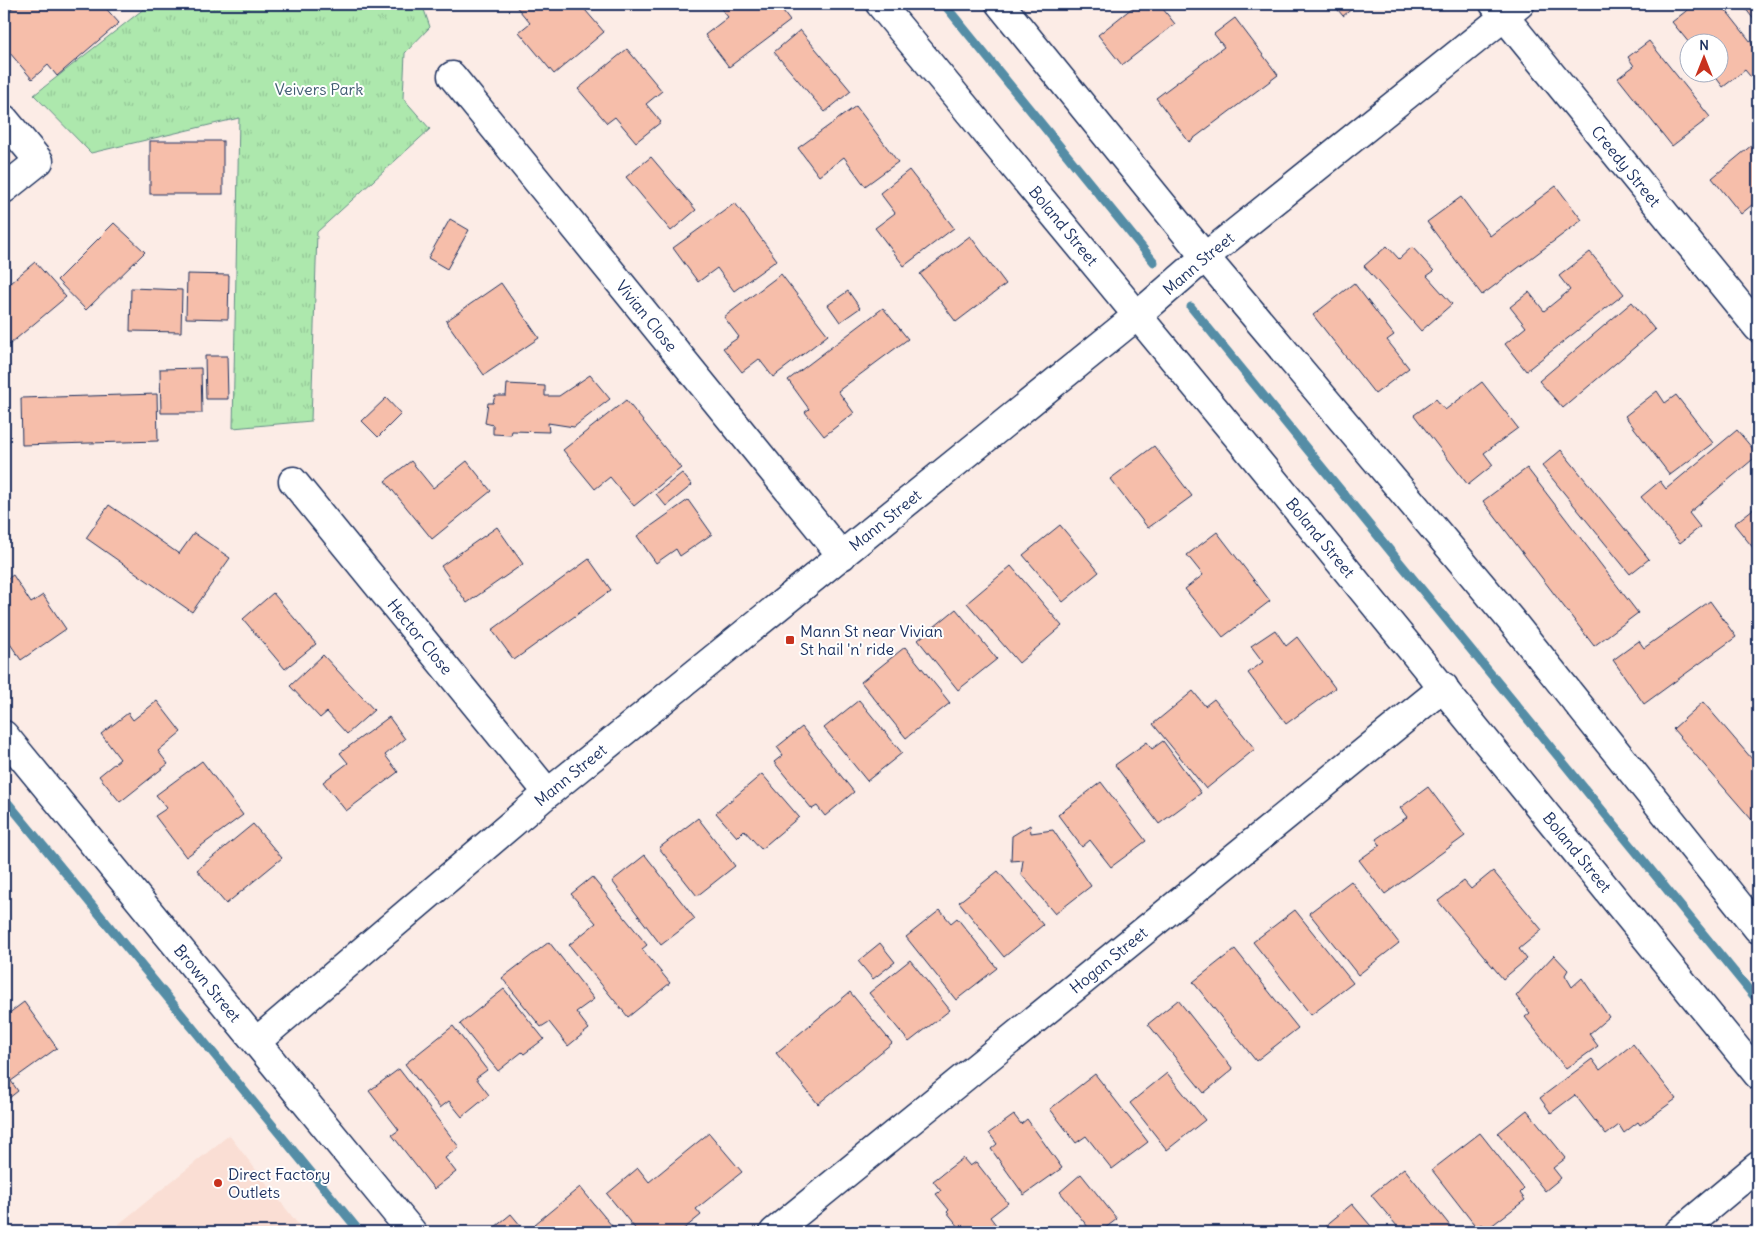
<svg xmlns="http://www.w3.org/2000/svg" width="1762" height="1236" font-family="Delius,sans-serif">
  <defs>
    <pattern id="park-tufts" width="24" height="20" patternUnits="userSpaceOnUse" patternTransform="scale(1.25)"><rect width="24" height="20" fill="#ade8ad"/><path d="M3 7l-1-3M5 7V3M7 7l1-3M15 17l-1-3M17 17v-4M19 17l1-3" fill="none" stroke="#94c797"/></pattern>
  </defs>
  <rect width="100%" height="100%" fill="#fcece6"/>
  <filter id="ink" filterUnits="userSpaceOnUse"><feTurbulence type="fractalNoise" baseFrequency=".02" numOctaves="2"/><feDisplacementMap in="SourceGraphic" scale="10" xChannelSelector="R" yChannelSelector="G"/><feConvolveMatrix kernelMatrix="1 2 1 2 8 2 1 2 1" color-interpolation-filters="sRGB"/></filter>
  <g filter="url(#ink)">
    <path fill="#faded4" d="M229 1135 304 1232H109Z"/>
    <path fill="url(#park-tufts)" stroke="#648c86" d="M150 4H422L430 27 405 53 403 98 430 129 317 232 311 421 233 428 239 118 91 153 34 95Z"/>
    <g fill="none" stroke-linecap="round" stroke-linejoin="round">
      <g stroke="#558da6" stroke-width="9">
        <path d="M944 4 1154 262"/>
        <path d="M1191 307 1758 1001"/>
        <path d="M4 798 360 1232"/>
      </g>
    </g>
    <g fill="#f6beaa" stroke="#1b2f5e">
      <path d="M17 4H102L119 23 57 76 48 65 32 79 4 46V15Z"/>
      <path d="M514 4H580L604 32 554 74 519 32 530 23Z"/>
      <path d="M720 4H777L790 21 729 67 705 35 728 17 718 5Z"/>
      <path d="M1137 4H1159L1175 24 1122 65 1098 35Z"/>
      <path d="M1333 4H1358L1343 16Z"/>
      <path d="M1695 4H1721L1758 51V80L1755 82 1745 70 1723 87 1712 72H1720V42H1690V44L1672 22Z"/>
      <path d="M1742 4H1758V25Z"/>
      <path d="M1235 18 1278 75 1189 142 1156 98 1224 47 1214 34Z"/>
      <path d="M800 30 851 91 825 112 774 52Z"/>
      <path d="M1649 41 1710 117 1672 146 1618 78 1634 66 1628 57Z"/>
      <path d="M627 49 662 91 646 104 661 122 636 142 615 117 607 123 578 89Z"/>
      <path d="M856 106 898 162 865 186 844 157 819 176 798 148Z"/>
      <path d="M1758 140V200L1741 214 1712 178Z"/>
      <rect x="150" y="141" width="73" height="53"/>
      <path d="M651 157 696 210 671 231 626 177Z"/>
      <path d="M909 170 954 228 904 266 875 228 895 213 880 193Z"/>
      <path d="M1556 186 1582 220 1482 295 1427 222 1461 197 1490 236Z"/>
      <path d="M735 203 777 260 734 291 717 268 698 282 673 248Z"/>
      <path d="M450 219 469 230 447 269 428 258Z"/>
      <path d="M114 223 145 252 86 310 57 280Z"/>
      <path d="M970 236 1006 284 956 322 920 274Z"/>
      <path d="M1387 246 1399 259 1412 247 1434 271 1427 276 1452 304 1421 331 1364 266Z"/>
      <path d="M1590 252 1624 294 1526 371 1505 344 1526 327 1510 307 1529 292 1544 311 1570 290 1559 276Z"/>
      <path d="M35 262 66 297 4 349V288Z"/>
      <path d="M187 274 229 275 228 319 186 318Z"/>
      <path d="M781 274 828 335 773 377 759 359 742 372 723 348 739 337 724 317Z"/>
      <path d="M501 283 539 338 484 375 446 321Z"/>
      <path d="M1354 283 1394 335 1387 340 1409 368 1375 394 1313 315Z"/>
      <path d="M131 288 182 290 181 332 130 331Z"/>
      <path d="M848 291 860 308 840 322 828 305Z"/>
      <path d="M1632 302 1655 330 1563 408 1539 381Z"/>
      <path d="M883 308 908 339 838 391 854 413 824 436 805 412 809 409 788 380Z"/>
      <path d="M205 356H227L228 399H206Z"/>
      <path d="M201 368 202 413H161L160 369Z"/>
      <path d="M590 375 610 399 574 427 548 423 549 432 512 431 511 435 493 434V425L485 423 488 403H493L495 396H506L507 384 545 386V396H559Z"/>
      <path d="M1482 382 1518 428 1484 453 1493 465 1468 485 1414 415 1436 399 1445 410Z"/>
      <path d="M1657 391 1665 403 1676 395 1713 443 1670 475 1625 416Z"/>
      <path d="M157 394 158 441 22 445 21 398Z"/>
      <path d="M386 398 401 414 378 437 362 421Z"/>
      <path d="M626 400 681 468 634 506 610 477 595 489 563 450Z"/>
      <path d="M1737 430 1758 455 1689 513 1700 527 1680 543 1641 497 1660 481 1666 489Z"/>
      <path d="M1154 446 1192 496 1148 528 1110 479Z"/>
      <path d="M1561 450 1649 559 1630 574 1542 466Z"/>
      <path d="M411 461 433 488 467 461 491 491 432 539 385 481Z"/>
      <path d="M1527 468 1638 613 1594 646 1483 501Z"/>
      <path d="M682 473 692 485 666 506 656 494Z"/>
      <path d="M688 500 712 534 680 556 676 549 656 563 637 536Z"/>
      <path d="M109 505 179 554 194 533 230 558 192 612 86 538Z"/>
      <path d="M1758 505V554L1734 524Z"/>
      <path d="M1060 525 1099 572 1063 602 1023 555Z"/>
      <path d="M497 527 523 564 467 603 441 566Z"/>
      <path d="M1217 532 1270 601 1223 637 1185 589 1203 575 1187 555Z"/>
      <path d="M589 559 611 590 514 660 492 630Z"/>
      <path d="M1011 566 1062 626 1019 663 967 603Z"/>
      <path d="M13 575 31 603 43 595 66 629 21 660 4 635V581Z"/>
      <path d="M273 593 316 644 285 669 243 619Z"/>
      <path d="M1710 601 1736 637 1644 704 1613 660 1639 641 1644 648Z"/>
      <path d="M956 609 997 659 958 690 918 640Z"/>
      <path d="M1275 630 1286 646 1297 637 1335 688 1286 724 1248 673 1263 662 1251 646Z"/>
      <path d="M905 647 950 703 906 738 861 682Z"/>
      <path d="M323 655 374 710 347 734 327 712 320 718 290 686Z"/>
      <path d="M1193 691 1205 706 1214 699 1255 749 1206 789 1153 724Z"/>
      <path d="M859 700 902 753 867 781 824 728Z"/>
      <path d="M157 701 181 732 158 751 168 764 120 802 99 776 120 759 101 734 128 713 133 720Z"/>
      <path d="M1703 702 1758 766V827L1673 729Z"/>
      <path d="M389 717 405 739 385 755 398 772 346 811 323 782 348 763 340 753Z"/>
      <path d="M802 727 854 792 825 816 817 806 812 809 774 762 783 755 777 747Z"/>
      <path d="M1163 741 1201 793 1159 824 1115 765 1147 742 1152 749Z"/>
      <path d="M202 761 243 815 186 857 155 816 167 808 156 795Z"/>
      <path d="M762 774 799 817 761 849 744 830 737 837 716 813Z"/>
      <path d="M1101 782 1146 841 1111 867 1090 840 1082 847 1058 815Z"/>
      <path d="M1428 787 1465 836 1385 894 1359 860 1380 845 1376 839 1407 817 1400 808Z"/>
      <path d="M698 818 735 866 697 896 659 848Z"/>
      <path d="M253 824 282 858 226 904 197 870Z"/>
      <path d="M1030 825 1031 833 1053 830 1091 886 1055 914 1021 874 1023 860 1011 861 1012 836Z"/>
      <path d="M645 855 695 919 661 945 612 881Z"/>
      <path d="M998 871 1043 925 1004 957 959 902Z"/>
      <path d="M1493 871 1542 930 1519 949 1527 959 1503 979 1438 901 1464 881 1471 889Z"/>
      <path d="M592 877 647 945 642 949 670 983 628 1017 569 945 596 923 571 894Z"/>
      <path d="M1351 881 1399 943 1358 975 1309 913Z"/>
      <path d="M940 910 951 923 957 918 997 968 956 1000 906 937Z"/>
      <path d="M1295 910 1353 983 1311 1015 1253 942Z"/>
      <path d="M549 942 594 999 576 1012 589 1029 568 1046 549 1022 541 1027 502 978Z"/>
      <path d="M880 943 895 962 873 979 858 961Z"/>
      <path d="M1235 949 1298 1028 1256 1061 1193 982Z"/>
      <path d="M1554 955 1568 970 1565 975 1572 987 1582 978 1609 1017 1589 1034 1598 1046 1566 1069 1525 1017 1530 1013 1516 996Z"/>
      <path d="M910 960 950 1010 909 1042 869 993Z"/>
      <path d="M504 989 544 1039 524 1054 522 1052 498 1071 460 1024Z"/>
      <path d="M850 992 892 1043 818 1104 776 1053Z"/>
      <path d="M1178 1000 1233 1069 1204 1093 1148 1024Z"/>
      <path d="M24 1002 57 1048 11 1081 18 1091 4 1102V1048L5 1047 4 1045V1017Z"/>
      <path d="M453 1026 487 1070 476 1078 489 1095 462 1117 449 1101 440 1108 405 1064Z"/>
      <path d="M1633 1044 1676 1099 1640 1125 1638 1122 1624 1133 1619 1125 1606 1135 1575 1095 1551 1113 1540 1098 1592 1059 1600 1070Z"/>
      <path d="M399 1069 459 1147 445 1158 456 1172 434 1189 392 1135 399 1130 369 1091Z"/>
      <path d="M1167 1073 1205 1120 1167 1150 1130 1103Z"/>
      <path d="M1095 1074 1148 1142 1112 1169 1086 1136 1076 1143 1050 1109Z"/>
      <path d="M1527 1110 1566 1158 1553 1168 1561 1178 1545 1191 1498 1133Z"/>
      <path d="M1014 1115 1021 1124 1027 1119 1062 1168 1024 1195 991 1149 997 1144 989 1133Z"/>
      <path d="M709 1133 742 1172 696 1209 701 1215 680 1232H638L607 1194 638 1168 649 1182Z"/>
      <path d="M1480 1133 1524 1189 1520 1193 1525 1200 1486 1230 1481 1224 1477 1228 1432 1170Z"/>
      <path d="M963 1158 970 1166 976 1162 1008 1203 990 1217 1000 1230 998 1232H984L983 1230 980 1232H963L947 1212 949 1210 936 1194 941 1191 933 1181Z"/>
      <path d="M1404 1168 1455 1232H1402L1371 1195Z"/>
      <path d="M1081 1174 1117 1219 1100 1232H1092L1060 1192Z"/>
      <path d="M580 1187 617 1232H542L535 1224Z"/>
      <path d="M1352 1204 1376 1232H1320L1319 1231Z"/>
      <path d="M511 1214 526 1232H489Z"/>
    </g>
    <g fill="none" stroke-linecap="round" stroke-linejoin="round">
      <g stroke="#1b2f5e" stroke-width="31">
        <g id="street">
          <path id="s1" d="M880 4C1175 359 1468 716 1758 1075"/>
          <path d="M1000 4 1205 257 1510 619 1758 929"/>
          <path id="s2" d="M1494 4 1758 328"/>
          <path id="s3" d="M452 76 842 556"/>
          <path d="M4 119 39 161 4 189"/>
          <path id="s4" d="M293 481 548 793"/>
          <path id="s5" d="M257 1041 548 793 1138 315 1205 257 1520 4"/>
          <path id="s6" d="M774 1232 1444 687"/>
          <path d="M1679 1232 1758 1166"/>
        </g>
      </g>
      <g stroke="#1b2f5e" stroke-width="31">
        <g id="secondary">
          <path id="s7" d="M4 735 412 1232"/>
        </g>
      </g>
      <use href="#street" stroke="#fff" stroke-width="28"/>
      <use href="#secondary" stroke="#fff" stroke-width="28"/>
    </g>
  </g>
  <g fill="#c8321e" stroke="#fff" stroke-width="2">
    <rect x="785" y="635" width="10" height="10" rx="2.5"/>
    <circle cx="218" cy="1183" r="5"/>
  </g>
  <g text-anchor="middle" stroke-width="4" stroke-linejoin="round" paint-order="stroke">
    <g font-size="16" fill="#405d72" stroke="#fff">
      <text x="319" y="95">Veivers Park</text>
    </g>
    <g font-size="16" fill="#1b2f5e" stroke="#fff">
      <text dy="6" stroke="none"><textPath href="#s2" startOffset="209">Creedy Street</textPath></text>
      <text dy="6" stroke="none"><textPath href="#s1" startOffset="288">Boland Street</textPath></text>
      <text dy="6" stroke="none"><textPath href="#s5" startOffset="1221">Mann Street</textPath></text>
      <text dy="6" stroke="none"><textPath href="#s3" startOffset="309">Vivian Close</textPath></text>
      <text dy="6" stroke="none"><textPath href="#s5" startOffset="816">Mann Street</textPath></text>
      <text dy="6" stroke="none"><textPath href="#s1" startOffset="692">Boland Street</textPath></text>
      <text dy="6" stroke="none"><textPath href="#s4" startOffset="201">Hector Close</textPath></text>
      <text dy="6" stroke="none"><textPath href="#s5" startOffset="411">Mann Street</textPath></text>
      <text dy="6" stroke="none"><textPath href="#s1" startOffset="1098">Boland Street</textPath></text>
      <text dy="6" stroke="none"><textPath href="#s6" startOffset="431">Hogan Street</textPath></text>
      <text dy="6" stroke="none"><textPath href="#s7" startOffset="321">Brown Street</textPath></text>
    </g>
    <g font-size="16" fill="#1b2f5e" stroke="#fff" text-anchor="start">
      <text x="800" y="637">Mann St near Vivian<tspan x="800" dy="18">St hail 'n' ride</tspan></text>
      <text x="228" y="1180">Direct Factory<tspan x="228" dy="18">Outlets</tspan></text>
    </g>
  </g>
  <rect width="1762" height="1236" fill="none" stroke="#fff" stroke-width="20"/>
  <rect x="10" y="10" width="1742" height="1216" fill="none" stroke="#1b2f5e" stroke-width="2" filter="url(#ink)"/>
  <g transform="translate(1704 58)"><circle r="24" fill="#ffffff" stroke="#a4acbf"/>
  <path d="M0-4L9 19L0 12L-9 19Z" fill="#c8321e"/>
  <text y="-8" font-size="14" font-weight="bold" text-anchor="middle" fill="#1b2f5e">N</text>
  </g>
</svg>
